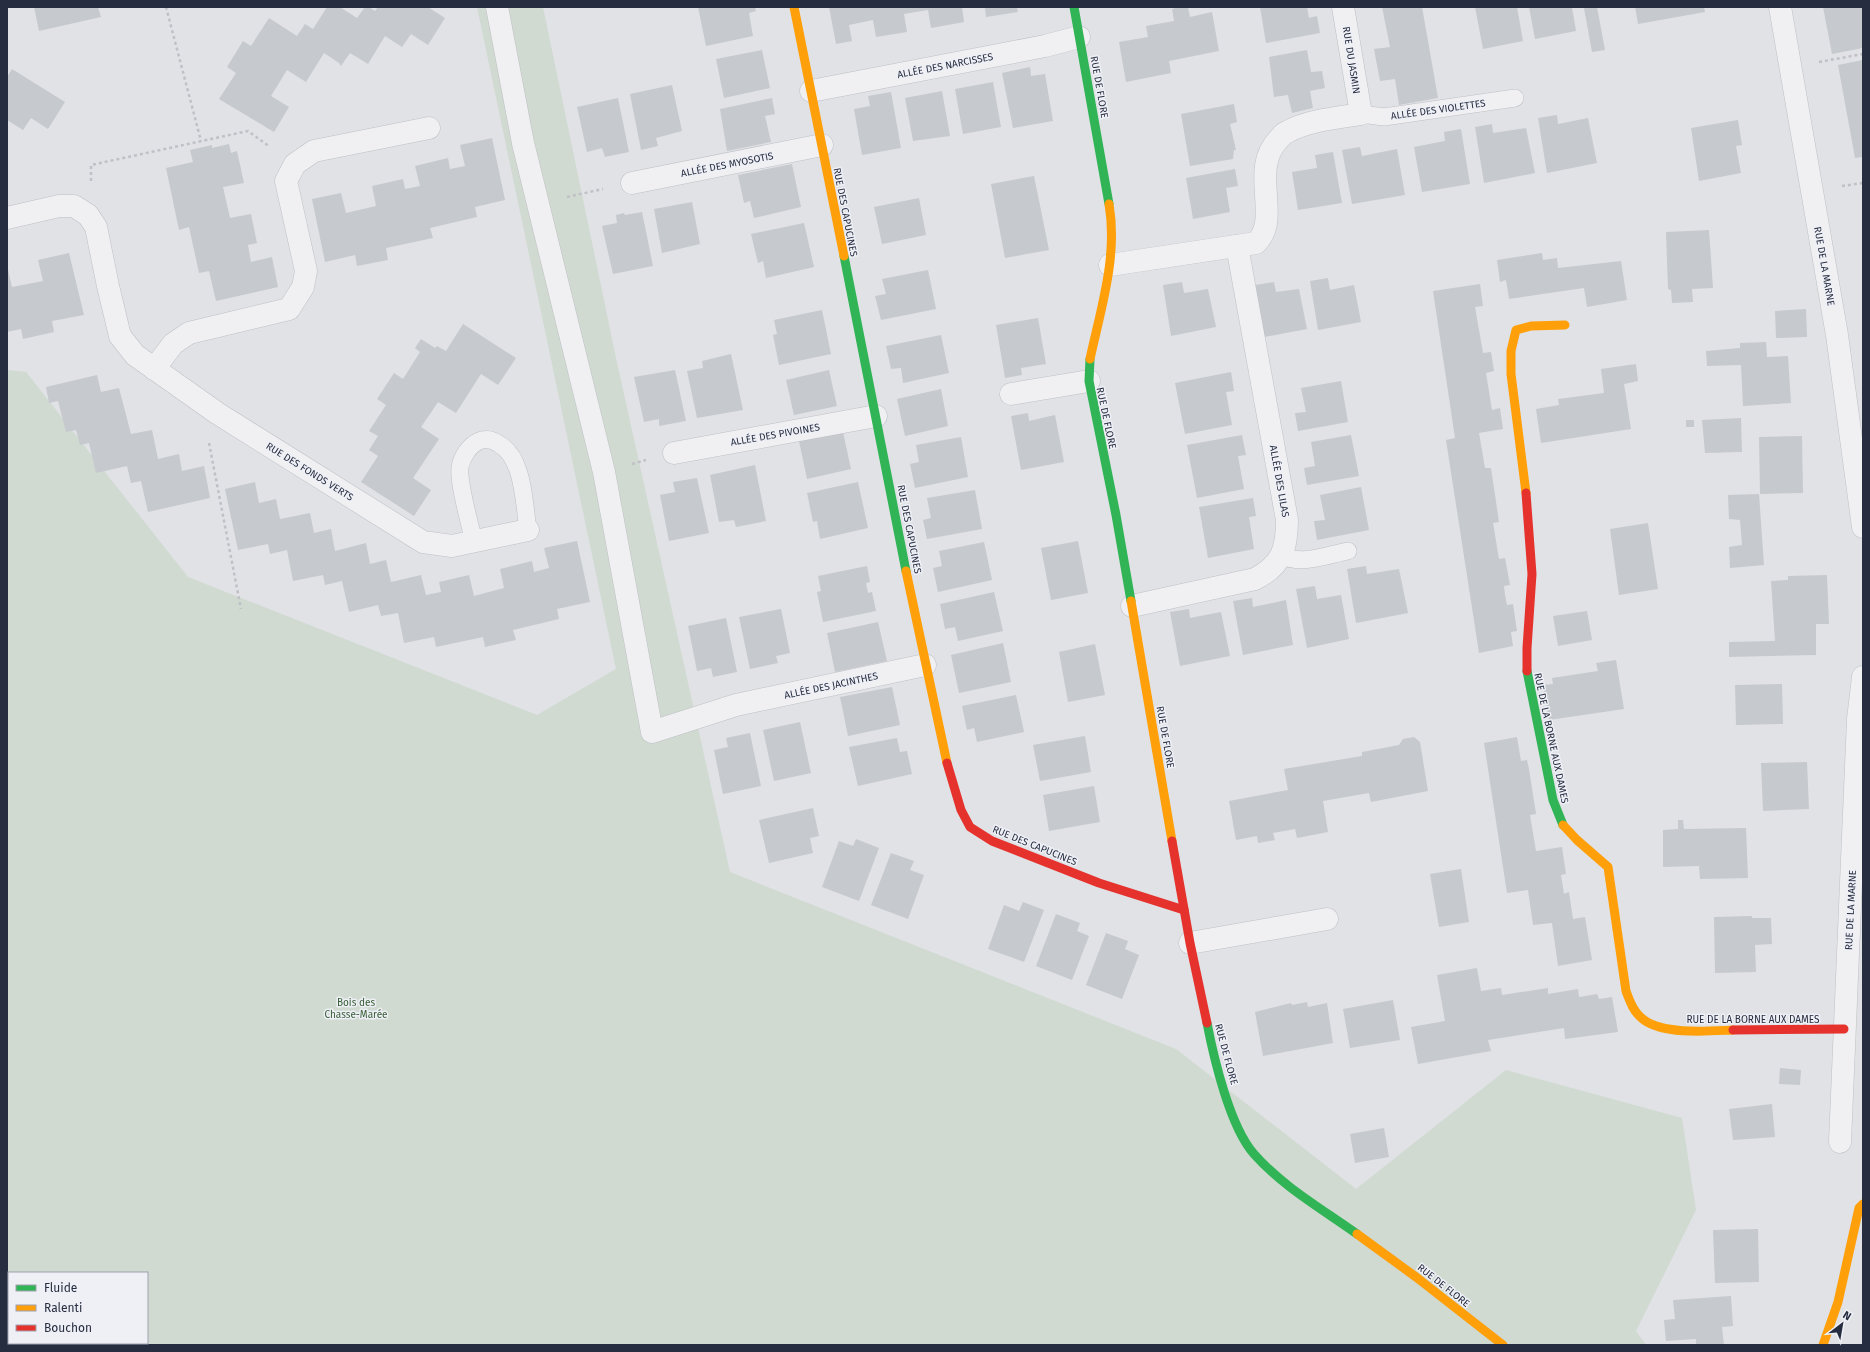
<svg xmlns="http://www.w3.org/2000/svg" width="1870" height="1352" font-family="'Fira Sans',sans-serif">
  <rect width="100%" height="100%" fill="#e0e2e6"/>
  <path fill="#d0dad1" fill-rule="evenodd" d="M477 7H543L616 358 730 872 1176 1049 1356 1189 1506 1070 1682 1118 1696 1210 1636 1331 1646 1345H7V370L26 372 188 577 537 715 616 669ZM9 1273H147V1343H9Z"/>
  <g fill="#c6c9cd">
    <path d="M34 7H98L101 17 39 31Z"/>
    <path d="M327 7H340L357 18 365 7H369L375 11 378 7H428L445 18 428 45 411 34 402 47 385 36 368 64 350 53 341 66 339 63 324 53 306 82 287 70 271 96 289 107 274 132 219 99 236 73 227 67 243 41 251 46 269 18 297 36 305 24 313 29Z"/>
    <path d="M698 7H755L756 11 749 13 753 36 706 46Z"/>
    <path d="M829 7H962L964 22 931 28 928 10 904 14 907 32 876 37 873 20 849 25 852 41 836 44Z"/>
    <path d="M985 7H1017L1018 12 986 17Z"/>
    <path d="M1179 7H1188L1190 17 1212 12 1219 51 1169 61 1171 73 1126 82 1119 42 1148 37 1146 26 1174 21 1172 9Z"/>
    <path d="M1260 7H1307L1309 18 1317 16 1320 33 1266 43Z"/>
    <path d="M1382 7H1422L1438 98 1399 105 1395 79 1380 81 1374 49 1390 47Z"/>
    <path d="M1475 7H1517L1523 41 1483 49Z"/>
    <path d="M1529 7H1572L1576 31 1535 39Z"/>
    <path d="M1597 7 1605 50 1592 52 1584 8Z"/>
    <path d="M1635 7H1704L1705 12 1638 24Z"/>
    <path d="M1823 7H1863V48L1832 54Z"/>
    <path d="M762 50 770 88 724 98 716 59Z"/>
    <path d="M1307 50 1311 72 1322 71 1325 88 1310 91 1313 108 1292 113 1288 95 1274 97 1269 57Z"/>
    <path d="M1863 60V157L1855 158 1838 65Z"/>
    <path d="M1030 67 1031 76 1045 74 1053 121 1013 128 1002 73Z"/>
    <path d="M12 69 65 102 48 129 31 118 23 130 7 120V77Z"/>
    <path d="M993 82 1001 127 963 134 955 89Z"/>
    <path d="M672 85 682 131 656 138 658 146 641 150 630 94Z"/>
    <path d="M942 91 950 136 913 141 905 98Z"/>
    <path d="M891 92 901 148 862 155 854 109 870 106 868 96Z"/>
    <path d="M618 98 629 152 605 157 602 148 587 152 577 107Z"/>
    <path d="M772 98 775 114 765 116 771 142 727 151 720 109Z"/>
    <path d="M1234 104 1237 122 1230 124 1236 150H1234L1233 159 1190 166 1181 114Z"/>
    <path d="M1557 115 1558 124 1588 118 1597 163 1547 173 1538 118Z"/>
    <path d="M1738 120 1742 145 1736 146 1741 173 1699 181 1691 128Z"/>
    <path d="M1492 124 1493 133 1526 128 1535 173 1484 183 1475 127Z"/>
    <path d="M1461 129 1470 184 1422 192 1414 147 1445 141 1444 132Z"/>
    <path d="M492 138 505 200 475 207 477 217 430 228 433 238 386 248 388 260 357 266 355 255 325 262 312 199 341 193 346 213 376 206 372 186 403 179 405 189 420 186 415 166 448 158 450 169 465 166 460 145Z"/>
    <path d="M229 144 231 153 237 151 244 183 223 187 230 218 251 214 257 243 248 245 251 262 272 257 278 287 216 301 209 271 199 273 189 227 179 230 166 168 193 162 190 150 212 145V148Z"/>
    <path d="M1360 147 1362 156 1397 149 1405 195 1352 204 1342 150Z"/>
    <path d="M1333 152 1342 203 1298 210 1292 172 1317 168 1315 155Z"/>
    <path d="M792 164 801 207 754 218 750 201 744 203 738 175Z"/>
    <path d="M1235 169 1238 186 1226 188 1230 212 1193 219 1186 178Z"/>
    <path d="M1034 176 1049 250 1005 258 991 184Z"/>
    <path d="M919 198 926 235 882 244 874 207Z"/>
    <path d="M692 202 700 244 662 253 654 209Z"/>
    <path d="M642 212 653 266 613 274 602 226 617 223 616 215 624 213 625 215Z"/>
    <path d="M804 223 814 267 766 278 763 261 758 263 751 234Z"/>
    <path d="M1709 230 1713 288 1692 289 1693 302 1672 303 1671 290 1668 289 1666 232Z"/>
    <path d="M69 253 84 315 52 321 54 332 23 339 21 329 7 332V265L12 287 43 281 38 260Z"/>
    <path d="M1542 253 1543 260 1557 258 1558 268 1621 261 1627 300 1587 307 1584 288 1509 299 1506 280 1500 282 1497 260Z"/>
    <path d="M928 270 936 309 881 320 875 296 886 294 882 279Z"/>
    <path d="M1328 278 1330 290 1354 285 1361 322 1318 330 1310 281Z"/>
    <path d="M1182 282 1184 293 1208 289 1216 327 1171 336 1163 285Z"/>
    <path d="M1274 282 1276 292 1299 289 1307 329 1264 337 1255 285Z"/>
    <path d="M1480 284 1483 306 1475 307 1483 353 1491 352 1494 371 1486 373 1492 410 1500 408 1503 429 1479 433 1485 468H1491L1499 522 1493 523 1499 559 1505 558 1510 585 1504 586 1505 595 1507 605 1513 604 1517 631 1511 632 1513 646 1479 653 1446 440 1455 438 1433 291Z"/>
    <path d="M1806 309 1807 337 1776 338 1775 311Z"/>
    <path d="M822 310 831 354 779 365 773 335 777 334 774 320Z"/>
    <path d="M1038 318 1046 364 1021 368 1022 375 1005 378 996 325Z"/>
    <path d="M463 324 516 358 498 385 481 374 456 413 438 402 430 414 421 427 439 439 413 478 431 490 414 516 361 482 378 456 369 450 378 436 369 431 386 405 377 399 394 373 403 379 420 352 415 348 421 339 435 348 437 346 446 351Z"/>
    <path d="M941 335 949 373 903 383 901 368 891 369 886 346Z"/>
    <path d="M1766 342 1767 357 1788 356 1791 403 1743 406 1741 365 1707 366 1706 351 1740 348V343Z"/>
    <path d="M731 354 743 410 697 418 687 371 703 368 702 361Z"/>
    <path d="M1636 364 1638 381 1624 384 1631 429 1541 443 1536 409 1559 405 1558 399 1604 393 1601 369Z"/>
    <path d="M675 370 686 421 659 426V419L644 422 634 377Z"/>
    <path d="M829 370 837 406 794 415 786 380Z"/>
    <path d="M1231 372 1234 391 1226 392 1232 425 1185 434 1175 383Z"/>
    <path d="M97 375 101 392 119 388 131 434 152 430 158 459 179 454 182 471 204 466 210 498 148 512 141 481 131 483 127 466 96 473 89 443 80 445 76 430 66 432 58 401 49 403 46 387Z"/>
    <path d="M1341 381 1348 422 1298 431 1295 413 1306 412 1301 388Z"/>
    <path d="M941 389 948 426 905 436 897 399Z"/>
    <path d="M1028 413 1029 421 1055 415 1064 462 1021 470 1011 416Z"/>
    <path d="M1741 418 1742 452 1705 453 1702 420Z"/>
    <rect x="1686" y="420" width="8" height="7"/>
    <path d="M843 432 851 469 807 479 799 441Z"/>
    <path d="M1242 435 1246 455 1238 456 1244 489 1197 498 1187 445Z"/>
    <path d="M1351 435 1359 476 1307 485 1304 468 1315 466 1311 442Z"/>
    <path d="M1802 436 1803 493 1760 494 1759 437Z"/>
    <path d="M961 437 968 477 915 488 910 464 919 462 916 445Z"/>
    <path d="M755 465 766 521 736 527 734 520 719 522 710 475Z"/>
    <path d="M697 478 709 533 669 541 660 495 675 492 673 482Z"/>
    <path d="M255 482 259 503 276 499 280 519 310 513 314 533 331 529 335 551 366 543 370 564 386 560 391 582 421 575 426 595 441 592 439 582 469 575 474 596 504 588 500 569 532 561 534 572 549 568 544 548 577 541 590 602 557 609 559 619 513 630 516 640 485 647 483 637 436 647 434 637 404 643 398 613 381 616 378 605 349 612 342 581 325 585 323 575 293 581 287 550 270 554 268 544 238 550 225 489Z"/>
    <path d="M858 482 868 528 820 539 817 521 813 522 807 493Z"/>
    <path d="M1361 487 1369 530 1317 540 1314 521 1325 520 1320 495Z"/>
    <path d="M975 490 982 529 927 539 923 520 931 518 927 498Z"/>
    <path d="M1759 494 1764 565 1730 568 1729 547 1742 545 1740 520 1729 519 1728 495Z"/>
    <path d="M1253 498 1256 516 1249 517 1254 549 1208 558 1199 507Z"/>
    <path d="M1648 523 1658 589 1619 595 1610 529Z"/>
    <path d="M1078 541 1088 593 1051 600 1041 548Z"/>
    <path d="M984 542 992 580 938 592 933 568 942 566 939 551Z"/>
    <path d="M867 566 870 582 866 583 868 593 872 592 876 611 823 622 817 592 821 591 818 576Z"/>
    <path d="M1366 566 1367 574 1399 569 1408 613 1356 623 1347 569Z"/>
    <path d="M1827 575 1829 624H1816V655L1729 657V642L1775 641 1771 581 1788 580V576Z"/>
    <path d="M1315 586 1317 599 1341 595 1349 639 1307 648 1296 589Z"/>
    <path d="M994 592 1003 631 958 641 955 627 945 629 940 604Z"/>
    <path d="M1252 598 1253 607 1286 600 1293 645 1243 655 1233 601Z"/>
    <path d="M781 609 790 653 776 656 778 663 750 669 739 617Z"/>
    <path d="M1189 609 1190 618 1221 612 1230 656 1180 666 1170 612Z"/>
    <path d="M1587 611 1592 640 1558 646 1553 616Z"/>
    <path d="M726 618 737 672 713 677 711 668 697 671 688 626Z"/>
    <path d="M878 622 887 661 835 672 827 633Z"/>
    <path d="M1003 643 1011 682 959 693 951 655Z"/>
    <path d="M1095 644 1105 695 1068 702 1059 652Z"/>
    <path d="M1616 660 1624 709 1549 720 1543 685 1553 684 1552 678 1598 671 1596 663Z"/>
    <path d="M1782 684 1783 724 1736 725 1735 685Z"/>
    <path d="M892 687 900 725 848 736 840 697Z"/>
    <path d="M1016 695 1024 732 977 742 974 728 967 730 962 706Z"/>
    <path d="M800 722 811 773 774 781 763 730Z"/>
    <path d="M750 733 761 786 723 794 714 750 728 747 726 738Z"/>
    <path d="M1085 736 1091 772 1040 781 1033 745Z"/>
    <path d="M1414 737 1420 742 1428 791 1371 802 1369 793 1323 801 1328 832 1297 838 1295 829 1273 833 1275 840 1258 843 1257 836 1236 840 1229 801 1288 790 1284 769 1362 756V752L1399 745 1403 739Z"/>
    <path d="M1517 737 1521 761 1527 760 1529 769 1536 814 1530 815 1536 851 1562 847 1566 874 1561 875 1564 894 1569 892 1573 919 1585 917 1592 960 1558 966 1552 923 1533 925 1528 890 1507 893 1484 743Z"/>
    <path d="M897 738 900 752 907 751 912 774 858 786 849 747Z"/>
    <path d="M1807 762 1809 809 1763 811 1761 763Z"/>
    <path d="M1094 786 1100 822 1049 831 1043 795Z"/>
    <path d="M813 808 819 836 810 838 813 853 769 863 759 820Z"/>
    <path d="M1678 820H1683L1684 829 1746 828 1748 878 1700 879 1699 866 1663 867V830L1678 829Z"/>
    <path d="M856 839 879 848 859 901 822 887 839 841 853 846Z"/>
    <path d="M891 853 914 861 910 870 924 875 908 919 871 905Z"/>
    <path d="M1461 869 1469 922 1439 927 1430 874Z"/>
    <path d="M1023 902 1044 910 1024 962 988 949 1004 905 1019 911Z"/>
    <path d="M1056 914 1080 923 1077 931 1089 936 1072 980 1036 966Z"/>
    <path d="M1752 916V918H1771L1772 944 1755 945 1756 972 1715 973 1714 917Z"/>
    <path d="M1106 933 1128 941 1125 949 1139 955 1122 999 1086 985Z"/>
    <path d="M1477 968 1481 991 1501 988 1502 995 1548 988V994L1578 989 1579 997 1597 994 1599 999 1612 997 1618 1032 1565 1039 1564 1028 1488 1040 1491 1051 1418 1064 1411 1027 1445 1021 1437 975Z"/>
    <path d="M1393 1000 1400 1040 1350 1048 1343 1009Z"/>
    <path d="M1307 1002 1308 1007 1327 1003 1333 1043 1263 1056 1255 1012 1291 1003 1292 1005Z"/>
    <path d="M1780 1068 1801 1070 1800 1085 1779 1084Z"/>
    <path d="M1772 1104 1775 1137 1733 1140 1729 1109Z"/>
    <path d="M1384 1128 1389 1157 1355 1163 1350 1134Z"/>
    <path d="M1758 1229 1759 1282 1715 1283 1713 1230Z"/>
    <path d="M1731 1296 1733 1326 1722 1327 1724 1345H1696V1339L1666 1341 1664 1320 1675 1319 1673 1300Z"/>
  </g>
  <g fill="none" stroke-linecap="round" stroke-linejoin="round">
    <g stroke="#bec0c4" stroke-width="18">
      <g id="lane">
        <path d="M1361 114 1384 117 1515 98"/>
        <path d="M474 542C470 524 458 483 460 467 462 456 470 445 479 441 486 438 493 440 499 444 524 458 524 504 528 530"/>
        <path d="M1281 555C1301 566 1327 555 1348 551"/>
      </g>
    </g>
    <g stroke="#bec0c4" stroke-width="23">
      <g id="street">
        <path d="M497 7 523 143 604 472 652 732 736 705 925 665"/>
        <path d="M1780 7 1837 335 1863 527"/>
        <path d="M811 91 1045 46 1079 37"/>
        <path d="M632 183 822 145"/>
        <path d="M7 218 59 206H74L88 215 96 227 108 286 120 336 135 355 217 413 423 542 452 546 528 530"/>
        <path d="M1110 265 1256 243C1282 218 1249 171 1278 140 1281 137 1283 133 1287 132 1309 120 1337 118 1361 114L1343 7"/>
        <path d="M154 369 173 344 189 333 289 309 303 287 306 271 286 181 295 164 314 151 429 128"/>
        <path d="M1011 394 1089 381"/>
        <path d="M674 453 876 416"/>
        <path d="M1132 606 1255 579C1282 565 1287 549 1287 520L1237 246"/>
        <path d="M1190 943 1327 919"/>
        <path d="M1840 1142 1858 719 1863 677"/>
      </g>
    </g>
    <g stroke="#c0c0c6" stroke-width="2.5" stroke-dasharray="3 3" stroke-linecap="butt">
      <path d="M166 7 201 141"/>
      <path d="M1819 62 1863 54"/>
      <path d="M91 181V165L248 131 270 147"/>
      <path d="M1842 186 1863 183"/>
      <path d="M567 197 603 189"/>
      <path d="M209 443 241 609"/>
      <path d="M632 464 646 460"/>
    </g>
    <use href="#lane" stroke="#f0f0f3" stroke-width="17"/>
    <use href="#street" stroke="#f0f0f3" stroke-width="22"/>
    <g stroke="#30b455" stroke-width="9">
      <path d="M1074 7 1109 204"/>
      <path d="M844 256 906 571"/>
      <path d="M1090 359 1089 381 1116 515 1131 601"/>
      <path d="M1527 671 1553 800 1563 825"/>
      <path d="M1207 1023C1214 1059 1230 1127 1254 1154 1282 1186 1322 1209 1357 1234"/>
    </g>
    <g stroke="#ff9f0a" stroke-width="9">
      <path d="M794 7 844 256"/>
      <path d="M1090 359C1101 308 1118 256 1109 204"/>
      <path d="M1526 493 1511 374V351L1516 330 1531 326 1565 325"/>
      <path d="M906 571 947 763"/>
      <path d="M1131 601 1172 841"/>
      <path d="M1563 825 1577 840 1608 867 1626 991C1630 1002 1634 1013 1644 1020 1665 1035 1709 1031 1733 1030"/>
      <path d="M1357 1234 1416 1277 1503 1345"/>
      <path d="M1823 1345 1838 1302 1859 1208 1863 1204"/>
    </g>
    <g stroke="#e5322d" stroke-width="9">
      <path d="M1526 493 1532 574 1527 648V671"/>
      <path d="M947 763 961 810 970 827 992 841 1099 883 1184 910"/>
      <path d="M1172 841 1190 943 1207 1023"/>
      <path d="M1733 1030 1844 1029"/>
    </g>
  </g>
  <g text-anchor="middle" stroke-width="3" stroke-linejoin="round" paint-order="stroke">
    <g font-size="10" fill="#272d40" stroke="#eef0f6">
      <text transform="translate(1352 60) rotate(81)" y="4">RUE DU JASMIN</text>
      <text transform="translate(945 65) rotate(-11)" y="4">ALLÉE DES NARCISSES</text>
      <text transform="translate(1100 87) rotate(80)" y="4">RUE DE FLORE</text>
      <text transform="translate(1438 109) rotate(-8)" y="4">ALLÉE DES VIOLETTES</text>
      <text transform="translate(727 164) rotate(-11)" y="4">ALLÉE DES MYOSOTIS</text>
      <text transform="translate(846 212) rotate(79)" y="4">RUE DES CAPUCINES</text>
      <text transform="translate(1825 266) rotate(80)" y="4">RUE DE LA MARNE</text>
      <text transform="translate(1107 418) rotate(78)" y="4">RUE DE FLORE</text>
      <text transform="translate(775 434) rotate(-10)" y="4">ALLÉE DES PIVOINES</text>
      <text transform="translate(310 471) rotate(32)" y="4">RUE DES FONDS VERTS</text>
      <text transform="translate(1280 481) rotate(80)" y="4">ALLÉE DES LILAS</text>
      <text transform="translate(910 529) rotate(79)" y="4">RUE DES CAPUCINES</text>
      <text transform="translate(831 685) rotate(-12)" y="4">ALLÉE DES JACINTHES</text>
      <text transform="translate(1166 737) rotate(80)" y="4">RUE DE FLORE</text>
      <text transform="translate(1552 738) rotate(78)" y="4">RUE DE LA BORNE AUX DAMES</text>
      <text transform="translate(1035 845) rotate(22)" y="4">RUE DES CAPUCINES</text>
      <text transform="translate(1850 910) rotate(-87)" y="4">RUE DE LA MARNE</text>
      <text x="1753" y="1023">RUE DE LA BORNE AUX DAMES</text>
      <text transform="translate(1227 1054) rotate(75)" y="4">RUE DE FLORE</text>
      <text transform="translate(1444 1285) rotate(38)" y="4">RUE DE FLORE</text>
    </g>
    <g font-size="10" fill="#365c34" stroke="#eef0f6">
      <text x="356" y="1006">Bois des<tspan x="356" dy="12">Chasse-Marée</tspan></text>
    </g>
  </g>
  <rect width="1870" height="1352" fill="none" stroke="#272d40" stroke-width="16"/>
  <rect x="8" y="1272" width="140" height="72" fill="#eef0f6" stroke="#9ea2ad"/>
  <rect x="16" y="1285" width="20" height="6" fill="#30b455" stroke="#9ea2ad"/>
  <text x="44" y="1292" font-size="12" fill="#272d40">Fluide</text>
  <rect x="16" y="1305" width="20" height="6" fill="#ff9f0a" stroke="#9ea2ad"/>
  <text x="44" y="1312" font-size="12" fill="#272d40">Ralenti</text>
  <rect x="16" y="1325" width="20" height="6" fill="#e5322d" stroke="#9ea2ad"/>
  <text x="44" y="1332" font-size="12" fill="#272d40">Bouchon</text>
  <g transform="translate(1842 1324) rotate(31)" stroke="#eef0f6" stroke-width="3" paint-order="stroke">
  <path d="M0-3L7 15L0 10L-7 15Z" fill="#272d40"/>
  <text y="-6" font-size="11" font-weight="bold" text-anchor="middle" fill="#272d40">N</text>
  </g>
</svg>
